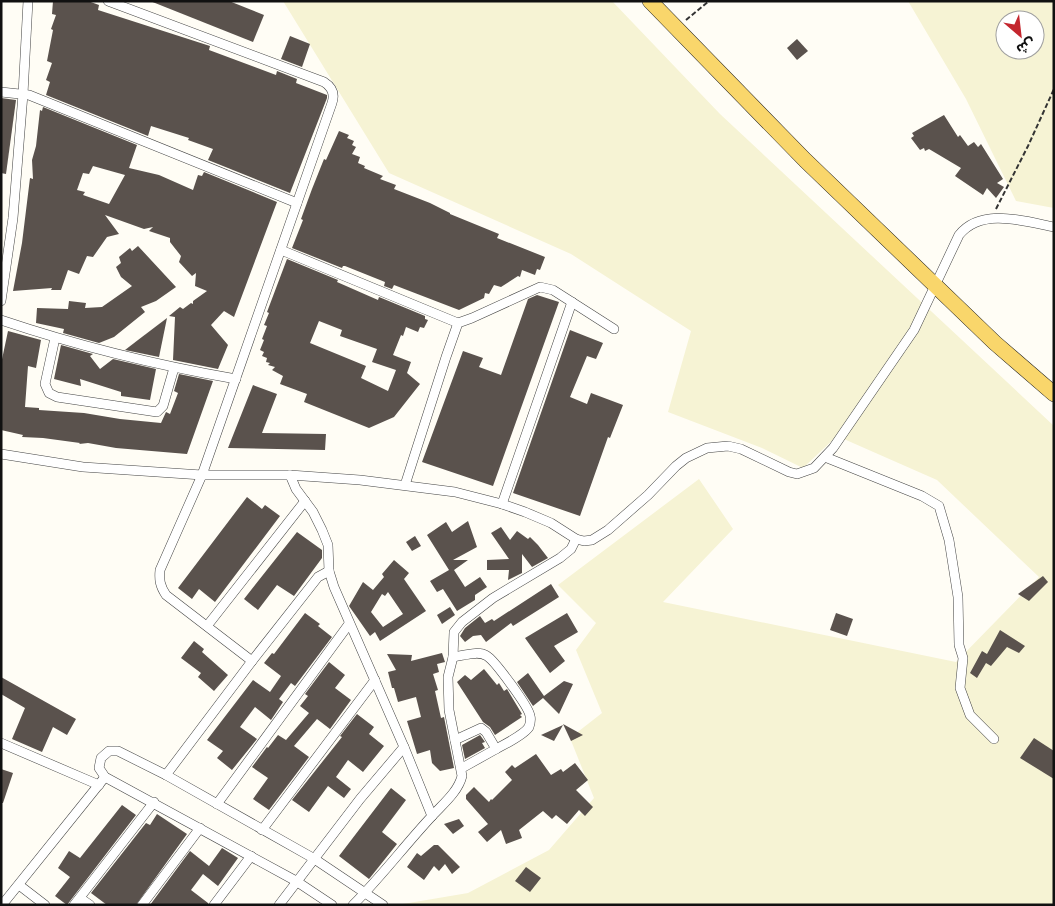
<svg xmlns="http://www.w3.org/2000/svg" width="1055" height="906" font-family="'PT Serif','Noto Sans Arabic',serif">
  <rect width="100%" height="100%" fill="#fffdf5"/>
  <g fill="#f6f3d4" fill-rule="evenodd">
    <path d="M283 1H612L720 114 1054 426V905H397L468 893 549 850 594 798 570 738 602 713 576 650 596 623 558 585 699 479 733 529 663 602 956 662 1039 577 937 480 837 436 803 468 762 448 668 412 691 331 571 254 389 173Z"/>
    <path d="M908 1H1054V208L1016 201 966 99ZM1005 20H1035V50H1005Z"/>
  </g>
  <g fill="#5a524d" fill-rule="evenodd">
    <path d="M53 1H88L99 5 98 10 210 46 209 50 276 75 277 71 297 79 296 83 327 95V98L290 193 208 160 213 149 188 140 189 138 151 126 148 136 46 95 50 82 46 80 52 63 47 61 53 30 51 29 56 15 52 14Z"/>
    <path d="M150 1H229L264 15 253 42Z"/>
    <path d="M290 36 310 44 302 67 281 59Z"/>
    <path d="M797 39 808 51 797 60 787 48Z"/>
    <path d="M1 98 16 100 6 174 1 173Z"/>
    <path d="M43 107 137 145 129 168 159 175 193 190 198 175 202 176 204 172 277 202 234 317 224 311 211 325 228 345 218 369 173 360 175 317 169 316 180 307 183 309 191 303 193 304V301L207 291 195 286 196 273 192 276 179 262 181 256 170 242V238L149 231 153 227 144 229 105 215 119 234 107 237 93 257 87 256 79 274 68 270 61 290H51L52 288 13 291 22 243 30 178 33 179 32 160 36 146 40 110 42 111ZM93 166 125 175 109 204 83 195 85 192 77 190 83 173 89 174Z"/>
    <path d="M944 115 958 137 960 135 968 146 974 142 978 147 981 144 1003 179 997 183 1004 187 996 198 987 188 983 195 955 176 961 168 929 149 925 151 924 148 920 150 911 138 914 136 912 133Z"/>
    <path d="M339 131 349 135 347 138 354 141 352 145 356 147 352 154 360 157 358 163 365 166 364 168 383 176 380 179 396 185 394 189 430 203 450 213V214L499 234 497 238 545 257 540 270 537 269 535 275 522 270 520 277 518 276 501 287 494 285 489 294 485 293 484 298 459 310 394 285 392 289 384 286 385 282 345 266H343L342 268 292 248 303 220 301 219 312 189 324 159 326 160Z"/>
    <path d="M138 246 176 287 156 301 141 307 145 312 114 337 99 343 63 333 64 329 36 323 37 308 68 309 69 301 86 303 85 308 102 307 132 286 121 277 116 267 121 263 119 257 130 248 132 251Z"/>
    <path d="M287 259 338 280 337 282 378 300 379 297 425 316V319L428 320 424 328 420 327 418 332 406 327 403 336 401 335 393 355 411 362 407 373 420 384 394 417 369 428 304 402 307 394 280 384 283 376 272 370 275 367 268 365 270 363 266 362 267 358 262 356 264 352 260 350 264 340 262 339 267 326 264 325 269 313 267 312ZM319 321 342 330 340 336 377 349 372 362 396 370 388 391 361 378 366 366 310 343Z"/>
    <path d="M537 295 559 302 493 486 422 462 463 351 483 358 479 367 501 375 528 299Z"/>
    <path d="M167 318 159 357 125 350 138 340Z"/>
    <path d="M570 330 603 343 596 359 587 356 570 397 587 404 591 393 623 405 610 438 608 437 580 516 513 493Z"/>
    <path d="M8 331 41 340 36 368 28 366 25 407 39 408V410L84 413 120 419 161 423 166 412 170 414 178 393 174 391 179 374 213 381 187 454 116 448 88 443 79 444 80 443 43 438 22 437 23 435 1 430V364Z"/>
    <path d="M61 345 93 354 90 356 100 369 113 359 156 369 150 400 121 396V392L80 379 81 386 54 379Z"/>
    <path d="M253 385 277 394 262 433 326 434 325 450 228 448Z"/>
    <path d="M247 497 262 509 265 505 280 516 215 602 199 589 192 599 178 588Z"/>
    <path d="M468 521 477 547 453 560H468L454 570 465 587 480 577 487 587 475 595V600L457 611 443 589 437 592 430 581 449 570 427 535 446 522 452 532Z"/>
    <path d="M501 527 510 540 517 531 528 539 530 537 538 545 548 558 532 567 522 554V573L508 580 509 570H487V560L509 559 491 533Z"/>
    <path d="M297 532 322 550V558L294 596 277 585 258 610 244 599Z"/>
    <path d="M415 536 421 546 412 551 406 542Z"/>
    <path d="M394 560 409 573 404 579 426 611 380 641 375 632 370 636 349 606 363 582 373 590 384 577 382 574ZM388 592 403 614 383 627 371 612 382 594 385 596Z"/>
    <path d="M1043 576 1048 582 1029 601 1018 594Z"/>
    <path d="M551 584 559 597 513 626 511 623 486 642 481 635 473 636 465 642 460 636 465 628 480 616 485 623 492 619 494 621Z"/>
    <path d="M450 607 455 615 442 624 437 615Z"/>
    <path d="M305 613 320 624 318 626 332 637 295 686 291 683 279 699 283 702 271 720 255 707 240 727 257 739 232 770 217 758 223 751 207 740 253 680 270 692 281 676 264 663 272 653 274 654Z"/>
    <path d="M567 613 578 632 554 646 565 661 550 673 525 638Z"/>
    <path d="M836 613 853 619 847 636 830 630Z"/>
    <path d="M1000 630 1025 646 1019 653 1007 647 991 666 986 663 977 678 970 673 982 651 987 654Z"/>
    <path d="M194 641 204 649 202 652 228 675 214 691 198 677 201 673 181 658Z"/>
    <path d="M442 653 445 662 437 664 439 672 433 674 438 690 435 691 441 718 444 717 454 768 440 771 432 763 430 750 417 754 407 721 421 717 416 697 398 702 394 688H392L388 672 396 670 387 654 412 655 411 661Z"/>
    <path d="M329 662 345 675 335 688 351 700 330 729 317 719 294 746 309 757 269 810 253 799 268 778 252 767 267 747 268 748 278 735 286 740 309 713 300 706 308 696 305 694Z"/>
    <path d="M484 669 497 685 499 683 504 691 507 689 522 714 520 715 522 717 495 735 490 727 483 722 457 682 465 675 471 680Z"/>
    <path d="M528 673 544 696 564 681 573 684 559 714 543 698 533 706 517 682Z"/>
    <path d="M1 677 76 719 67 735 53 727 42 752 12 739 25 708 1 694Z"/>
    <path d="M357 714 374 727 369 734 384 746 363 772 348 760 336 777 351 789 344 798 328 786 309 812 292 800 342 737 340 736Z"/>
    <path d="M563 724 583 735 571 741Z"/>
    <path d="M563 725 554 741 541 735Z"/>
    <path d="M480 735 485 742 482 743 485 748 465 759 462 745Z"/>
    <path d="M1034 738 1054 751V779L1020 758Z"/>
    <path d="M536 754 551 775 561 769 563 772 575 763 588 780 576 790 593 807 585 816 579 810 567 824 556 815 552 819 543 811 519 830 522 838 506 844 501 830 487 842 478 832 488 824 466 799V795L474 787 489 802 491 799 492 800 512 780 505 772 512 765 515 768Z"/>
    <path d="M1 769 13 773 3 803H1Z"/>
    <path d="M391 788 406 800 382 832 397 844 369 879 339 856Z"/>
    <path d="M122 805 136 815 67 905 55 896 70 877 58 868 69 851 80 858Z"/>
    <path d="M157 814 187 834 136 905H107L91 893 146 823 150 825Z"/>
    <path d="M459 819 464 826 453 834 444 824Z"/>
    <path d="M434 845H438L460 867 452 874 445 864 439 871 434 866 424 880 407 867 417 853 421 856Z"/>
    <path d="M222 848 238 858 218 886 203 874 191 890 208 903V905H150L190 851 209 866Z"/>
    <path d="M526 867 541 878 530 892 515 881Z"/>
  </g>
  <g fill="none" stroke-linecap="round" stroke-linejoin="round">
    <g stroke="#444" stroke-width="10">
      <g id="minor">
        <path d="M108 1 324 82C332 87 335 94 332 103L202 475 160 570C159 580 160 586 166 595L252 661"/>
        <path d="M1 92 29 95 297 203"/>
        <path d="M281 250 458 323"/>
        <path d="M1 301 13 218 23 94 28 1"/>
        <path d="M1 320C78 346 156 365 236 379"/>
        <path d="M55 338 45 384 49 393 57 397 157 412 163 406 174 368"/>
        <path d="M1 454 83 467 202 475H290L360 480 455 492 502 504 525 512 551 523 576 539 584 541 592 540 608 530 648 495 676 466 686 458 707 448 728 446 741 449 789 472 797 474 814 468 833 448 914 330 959 235C981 207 1024 221 1054 227"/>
        <path d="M825 457 922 496 939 506 949 540 958 597 959 645 963 658 960 688 970 715 994 739"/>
        <path d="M290 475 296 489 313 512 322 530 328 545 329 571 334 587 404 747 432 816C405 845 381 877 353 905"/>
        <path d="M405 485 446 357 458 323 472 318 540 287 553 290 614 329"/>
        <path d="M502 504 572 302"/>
        <path d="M207 626 305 501"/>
        <path d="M453 657C463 656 478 650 487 656 495 661 529 707 530 716 531 719 530 724 529 727 524 735 505 744 496 749"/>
        <path d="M455 740 481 728 486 732 496 749 462 768"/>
        <path d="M1 743 99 785"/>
        <path d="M166 775 252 661 318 577 329 571"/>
        <path d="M217 804 349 624"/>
        <path d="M432 816C443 804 458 792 462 776L449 710 448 677 453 657 454 632 462 622 493 598 560 558 571 549 576 539"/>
        <path d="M262 830 375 680"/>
        <path d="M19 885 45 905"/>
        <path d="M80 898 90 905"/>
        <path d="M2 905 105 777"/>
        <path d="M74 905 154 802"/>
        <path d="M142 905 200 828"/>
        <path d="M214 905 251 856"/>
        <path d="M279 905 360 799 404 747"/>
        <path d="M332 905 296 881 105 777 99 768 101 758 109 751H118L166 775 313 858 383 905"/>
      </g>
    </g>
    <g stroke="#222" stroke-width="16">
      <path id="primary" d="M650 1 805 160 995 343 1054 394"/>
    </g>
    <g stroke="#333" stroke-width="2" stroke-dasharray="5 2.5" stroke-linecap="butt">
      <path d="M686 20 709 1"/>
      <path d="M996 209 1028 146 1054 89"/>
    </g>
    <use href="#minor" stroke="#fff" stroke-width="9"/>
    <use href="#primary" stroke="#f9d66b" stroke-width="15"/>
  </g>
  <rect width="1055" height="906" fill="none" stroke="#111111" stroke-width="5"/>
  <g transform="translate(1020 35) rotate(152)"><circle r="24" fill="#ffffff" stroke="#a0a0a0"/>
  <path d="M0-4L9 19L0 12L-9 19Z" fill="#c4262e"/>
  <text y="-8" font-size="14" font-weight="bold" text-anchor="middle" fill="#111111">ش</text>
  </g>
</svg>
